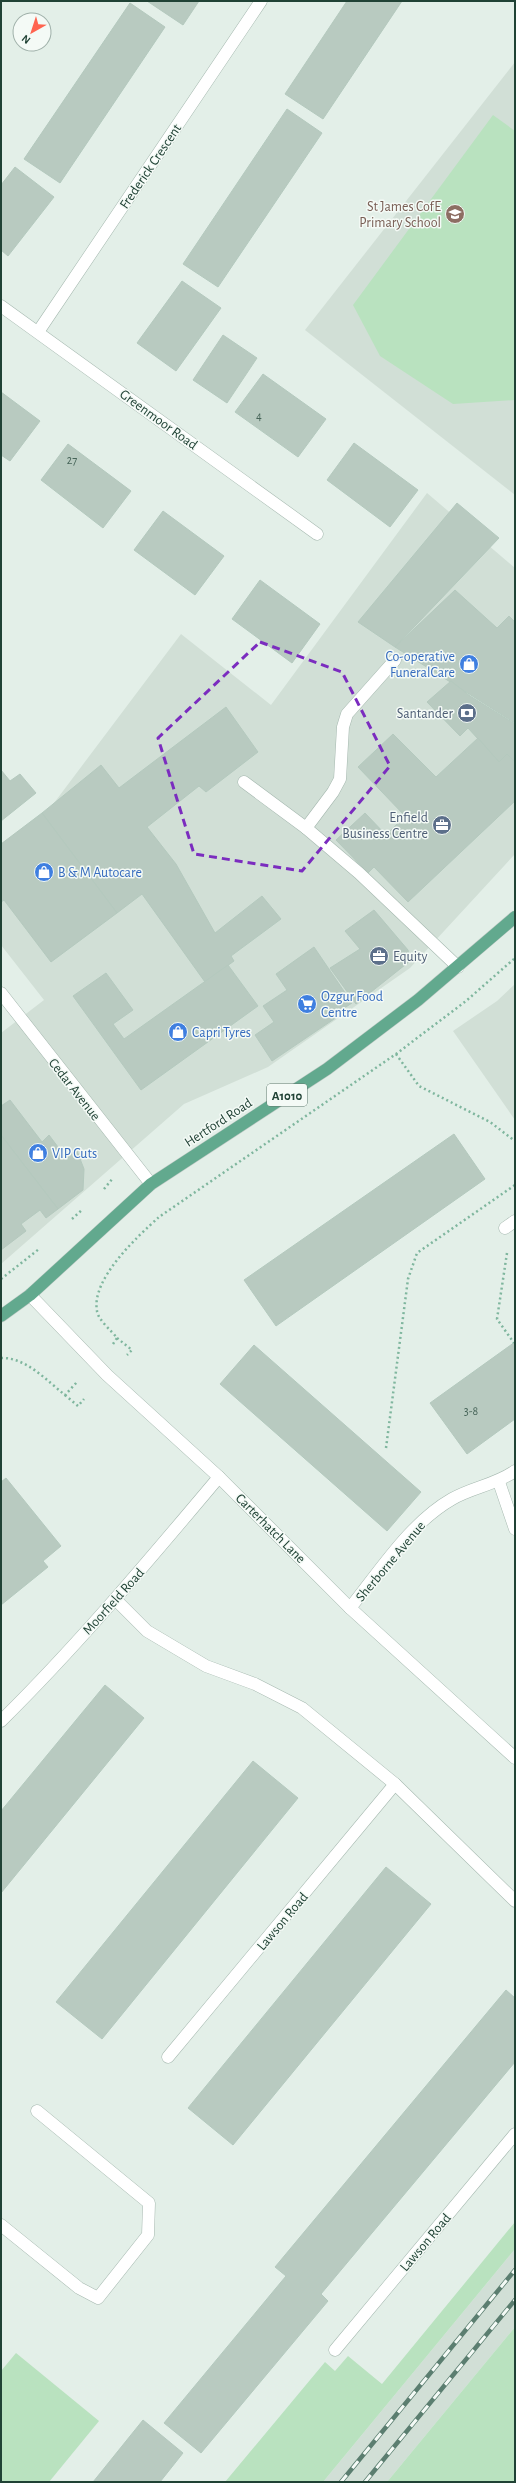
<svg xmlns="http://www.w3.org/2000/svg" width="516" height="2483" font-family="'Alegreya Sans',sans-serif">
  <rect width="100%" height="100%" fill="#e3efe8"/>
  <g fill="#d1dfd6">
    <path d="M515 62V495L305 330Z"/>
    <path d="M427 493 515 568V854L410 968 268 1067 184 1104 1 1264V1033L44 1000 1 945V844L51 807 181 634 271 705Z"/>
    <path d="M515 984V1120L453 1031 497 1001Z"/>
    <path d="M515 2249V2327L387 2482H323Z"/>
  </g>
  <g fill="#b9e2bf">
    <path d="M493 115 515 131V400L453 404 380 356 353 305Z"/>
    <path d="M515 2222V2249L323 2482H225L325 2362 335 2371 348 2356 382 2384Z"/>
    <path d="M515 2327V2482H387Z"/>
    <path d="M16 2353 99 2421 49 2482H1V2371Z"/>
  </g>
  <g fill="#b8cac0" stroke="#b4c9be">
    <path d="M147 1H199L183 25Z"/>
    <path d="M347 1H402L323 119 285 94Z"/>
    <path d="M130 3 165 27 60 183 24 159Z"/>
    <path d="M287 109 322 133 218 287 183 264Z"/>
    <path d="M15 167 54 197 8 256 1 250V185Z"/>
    <path d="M182 281 221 308 176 371 137 343Z"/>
    <path d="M223 335 257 358 227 403 193 380Z"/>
    <path d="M263 374 326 419 298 457 235 412Z"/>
    <path d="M1 392 40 421 10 461 1 455Z"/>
    <path d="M354 443 418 490 390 527 327 480Z"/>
    <path d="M68 444 131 491 103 528 41 480Z"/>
    <path d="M457 503 499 538 395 647 358 622Z"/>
    <path d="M163 511 224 556 195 595 134 550Z"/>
    <path d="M260 580 320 624 292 663 232 619Z"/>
    <path d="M455 590 497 628 509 616 515 622V723L395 647Z"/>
    <path d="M451 681 470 696 515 724V762L507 754 499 762 468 728 460 736 427 702Z"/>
    <path d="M226 707 258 752 206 792 199 786 147 827 176 864 215 933 262 896 281 919 231 956 234 961 205 982 142 894 117 913 42 813 101 765 119 788Z"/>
    <path d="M393 734 436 777 478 738 499 762 507 754 515 762V801L408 902 374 867 368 873 336 840 365 813 386 835 405 816 358 767Z"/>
    <path d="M1 770 10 781 20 774 36 793 1 821Z"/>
    <path d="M42 813 117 913 51 962 4 900 1 902V844Z"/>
    <path d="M374 910 408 950 410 961 356 1004 330 968 360 949 345 931Z"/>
    <path d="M314 947 352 1003 338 1012 340 1015 272 1061 255 1035 274 1022 263 1006 287 990 276 974Z"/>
    <path d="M228 965 258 1006 141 1090 73 996 106 973 133 1010 113 1024 124 1039Z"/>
    <path d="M10 1100 42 1142 49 1135 64 1155 77 1151 84 1169 83 1190 58 1209 1 1135V1106Z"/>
    <path d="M454 1134 485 1179 276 1326 244 1280Z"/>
    <path d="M1 1135 58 1209 46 1218 40 1210 21 1224 26 1231 1 1250Z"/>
    <path d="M515 1342V1419L467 1454 430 1403Z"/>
    <path d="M254 1345 421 1492 387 1531 220 1384Z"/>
    <path d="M6 1478 61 1546 43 1561 48 1567 1 1605V1482Z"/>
    <path d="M105 1685 144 1718 1 1893V1811Z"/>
    <path d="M253 1761 298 1798 102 2039 56 2002Z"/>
    <path d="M386 1867 431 1904 233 2145 188 2108Z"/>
    <path d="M506 1990 515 1998V2062L321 2294 328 2301 201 2453 164 2423 286 2276 275 2267Z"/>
    <path d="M143 2420 183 2453 160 2482H93Z"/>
  </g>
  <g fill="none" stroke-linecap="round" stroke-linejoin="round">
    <g stroke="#a5b8af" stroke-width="13">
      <g id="service">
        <path d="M244 782 306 828 359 873 458 967"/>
        <path d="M306 828 333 792 340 779 343 727 347 714 395 660"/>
        <path d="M499 1482 515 1529"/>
        <path d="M1 2225 79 2288 98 2298 148 2235 149 2203 37 2111"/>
      </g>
    </g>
    <g stroke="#a5b8af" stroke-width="13">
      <g id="minor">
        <path d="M1 306 317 534"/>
        <path d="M38 332 261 1"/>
        <path d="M1 993 151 1184"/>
        <path d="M505 1228 515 1221"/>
        <path d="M115 1599 147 1631 206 1666 255 1684 302 1708 395 1784 515 1901"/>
        <path d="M350 1608C380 1571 410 1523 452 1499 473 1487 495 1485 515 1471"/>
        <path d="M1 1721C79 1644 149 1560 219 1477"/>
        <path d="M168 2057 395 1784"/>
        <path d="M335 2350 515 2134"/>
      </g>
    </g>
    <g stroke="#a5b8af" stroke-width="13">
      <path id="tertiary" d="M30 1295 107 1375 219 1477 350 1608 515 1758"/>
    </g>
    <g stroke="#c1cac6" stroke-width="13">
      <path id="primary" d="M1 1316 30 1295 151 1184 327 1069 418 1000 515 917"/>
    </g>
    <g stroke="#7fb69e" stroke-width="2.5" stroke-dasharray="2 3" stroke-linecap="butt">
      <path d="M396 1054 419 1086 490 1122 515 1141"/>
      <path d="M104 1189 113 1178"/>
      <path d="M72 1219 83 1209"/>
      <path d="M507 1253 497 1319 514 1343"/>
      <path d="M1 1279 39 1249"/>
      <path d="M117 1338 132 1350 127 1355"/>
      <path d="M113 1344 117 1338C112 1331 98 1320 97 1311 91 1279 137 1237 159 1217L396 1054 466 1001 515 958"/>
      <path d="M1 1358C26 1357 47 1381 65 1395L78 1381"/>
      <path d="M65 1395 78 1406 84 1399"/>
      <path d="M386 1448 408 1279 417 1253 515 1185"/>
    </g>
    <use href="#service" stroke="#fff" stroke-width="12"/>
    <use href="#minor" stroke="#fff" stroke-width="12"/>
    <use href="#tertiary" stroke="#fff" stroke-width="12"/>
    <use href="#primary" stroke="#62a98e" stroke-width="12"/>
    <g stroke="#5b7e70" stroke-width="4.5">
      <g id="rail">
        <path d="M341 2482 515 2270"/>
        <path d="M365 2482 515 2300"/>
      </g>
    </g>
    <use href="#rail" stroke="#f4faf6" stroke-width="3" stroke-dasharray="9" stroke-linecap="butt"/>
  </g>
  <path fill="none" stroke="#7b2cbf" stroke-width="3" stroke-dasharray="8 5" stroke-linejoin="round" d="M260 642 342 672 390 766 302 871 194 854 158 738Z"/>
  <defs>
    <g id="school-disc" transform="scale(1)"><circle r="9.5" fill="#8d6e63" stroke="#f4faf6"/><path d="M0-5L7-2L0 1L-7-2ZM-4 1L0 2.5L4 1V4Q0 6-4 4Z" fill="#fff"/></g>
    <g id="shop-disc" transform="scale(1)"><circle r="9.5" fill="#3f7fe0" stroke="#f4faf6"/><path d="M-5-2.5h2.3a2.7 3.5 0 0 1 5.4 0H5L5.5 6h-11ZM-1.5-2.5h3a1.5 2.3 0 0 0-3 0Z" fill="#fff"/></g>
    <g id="bank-disc" transform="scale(1)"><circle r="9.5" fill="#5c6f8a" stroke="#f4faf6"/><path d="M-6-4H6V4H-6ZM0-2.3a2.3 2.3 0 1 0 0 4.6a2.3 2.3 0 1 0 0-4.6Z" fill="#fff"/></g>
    <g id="office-disc" transform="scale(1)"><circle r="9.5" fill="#5c6f8a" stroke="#f4faf6"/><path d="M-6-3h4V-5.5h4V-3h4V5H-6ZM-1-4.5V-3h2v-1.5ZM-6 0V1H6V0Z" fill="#fff"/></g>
    <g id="supermarket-disc" transform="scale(1)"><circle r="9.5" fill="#3f7fe0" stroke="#f4faf6"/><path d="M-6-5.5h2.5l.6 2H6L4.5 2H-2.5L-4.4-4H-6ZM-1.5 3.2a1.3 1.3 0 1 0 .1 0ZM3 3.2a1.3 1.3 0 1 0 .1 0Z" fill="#fff"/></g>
  </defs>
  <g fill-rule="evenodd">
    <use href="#school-disc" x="455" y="214"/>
    <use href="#shop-disc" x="469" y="664"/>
    <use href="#bank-disc" x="467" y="713"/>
    <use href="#office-disc" x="442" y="825"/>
    <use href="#shop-disc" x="44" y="872"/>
    <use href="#office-disc" x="379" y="956"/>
    <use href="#supermarket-disc" x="307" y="1004"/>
    <use href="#shop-disc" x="178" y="1032"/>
    <use href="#shop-disc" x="38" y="1153"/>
  </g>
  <g text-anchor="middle" stroke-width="3" stroke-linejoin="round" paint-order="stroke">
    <g font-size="12" fill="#466458">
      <text x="259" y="420">4</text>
      <text x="72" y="464">27</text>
      <text x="471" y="1415">3-8</text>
    </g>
    <rect fill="#f4faf6" stroke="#60796f" stroke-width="1" x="267" y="1084" width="40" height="22" rx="3"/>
    <g font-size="13" font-weight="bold" fill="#204235">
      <text x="287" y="1100">A1010</text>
    </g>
    <g font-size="14" fill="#204235" stroke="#f4faf6">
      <text transform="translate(150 166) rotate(-56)" y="5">Frederick Crescent</text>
      <text transform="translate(159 419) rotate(36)" y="5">Greenmoor Road</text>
      <text transform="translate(75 1089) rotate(52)" y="5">Cedar Avenue</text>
      <text transform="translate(218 1122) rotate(-33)" y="5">Hertford Road</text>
      <text transform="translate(271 1528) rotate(45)" y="5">Carterhatch Lane</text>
      <text transform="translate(390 1561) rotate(-50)" y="5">Sherborne Avenue</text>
      <text transform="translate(113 1601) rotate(-48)" y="5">Moorfield Road</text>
      <text transform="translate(282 1921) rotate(-50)" y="5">Lawson Road</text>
      <text transform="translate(425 2242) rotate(-50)" y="5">Lawson Road</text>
    </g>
    <g font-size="14" fill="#785e54" stroke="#f4faf6" text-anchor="end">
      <text x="441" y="211">St James CofE<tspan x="441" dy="16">Primary School</tspan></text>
    </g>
    <g font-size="14" fill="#366cbe" stroke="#f4faf6" text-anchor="start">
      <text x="455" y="661" text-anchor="end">Co-operative<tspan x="455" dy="16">FuneralCare</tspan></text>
      <text x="58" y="877">B &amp; M Autocare</text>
      <text x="321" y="1001">Ozgur Food<tspan x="321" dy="16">Centre</tspan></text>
      <text x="192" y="1037">Capri Tyres</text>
      <text x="52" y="1158">VIP Cuts</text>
    </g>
    <g font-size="14" fill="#4e5e75" stroke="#f4faf6" text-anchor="end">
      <text x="453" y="718">Santander</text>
      <text x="428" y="822">Enfield<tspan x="428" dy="16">Business Centre</tspan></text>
      <text x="393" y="961" text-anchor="start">Equity</text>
    </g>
  </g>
  <rect width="516" height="2483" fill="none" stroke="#204235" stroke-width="4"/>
  <g transform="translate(32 32) rotate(219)"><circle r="19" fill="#f4faf6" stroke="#9fb0a9"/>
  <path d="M0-3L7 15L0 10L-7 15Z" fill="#ff6450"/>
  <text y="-6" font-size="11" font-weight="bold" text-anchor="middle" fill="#204235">N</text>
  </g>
</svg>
